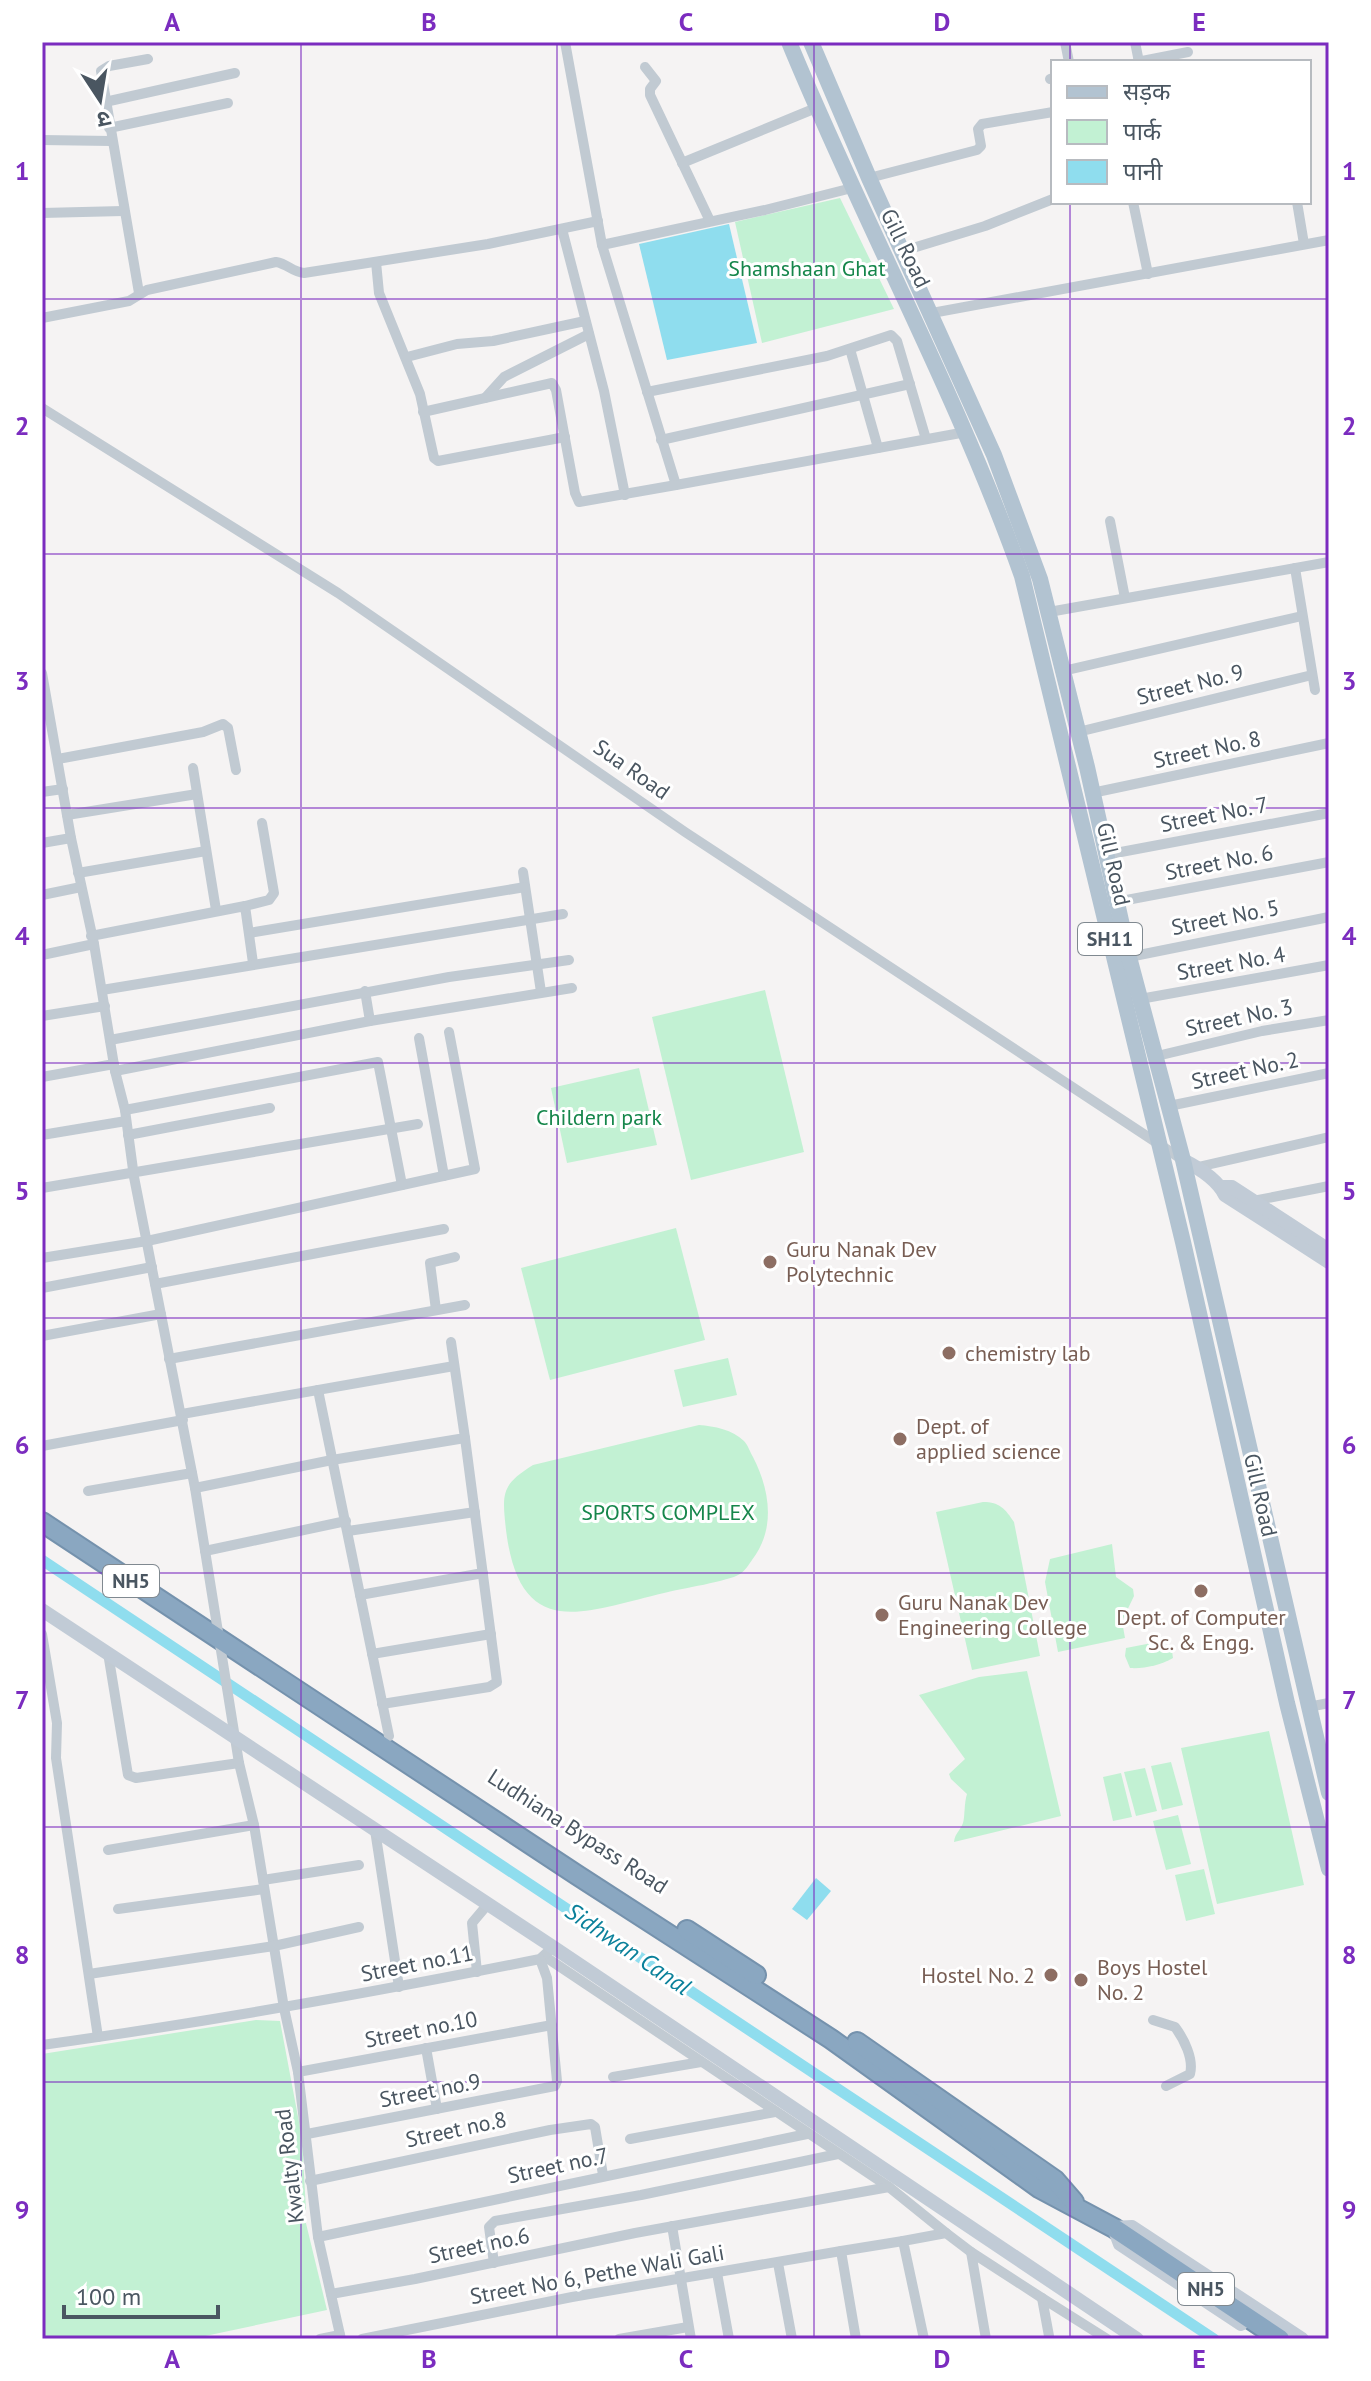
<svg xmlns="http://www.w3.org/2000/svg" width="1371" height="2381" font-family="'PT Sans','Noto Sans Devanagari',sans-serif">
  <rect width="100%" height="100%" fill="#f5f3f3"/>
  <g fill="#c2f1d3">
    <path d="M840 198 894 309 762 343 735 222Z"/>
    <path d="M765 990 804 1152 691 1180 652 1017Z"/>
    <path d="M639 1068 657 1145 567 1163 551 1088Z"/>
    <path d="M676 1228 705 1340 550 1380 521 1268Z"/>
    <path d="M728 1358 737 1395 683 1407 674 1370Z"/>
    <path d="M699 1425C714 1426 733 1430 744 1441 748 1445 750 1452 753 1457 770 1490 776 1529 752 1560 749 1564 745 1571 740 1574 730 1581 679 1589 664 1593 583 1612 520 1643 506 1530 502 1493 501 1485 533 1465Z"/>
    <path d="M983 1502C1000 1502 1005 1509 1014 1522L1040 1656 972 1670 936 1512Z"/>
    <path d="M1112 1544 1116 1577 1133 1589 1134 1596 1122 1621 1125 1638 1058 1652 1045 1582 1050 1559Z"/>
    <path d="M1157 1642 1172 1651 1173 1658C1161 1665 1144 1669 1130 1668L1125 1656 1126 1648Z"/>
    <path d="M1027 1671 1061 1816 954 1842C955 1833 960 1831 963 1823 965 1817 964 1803 967 1794L951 1779 949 1774 965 1759 919 1695 979 1677Z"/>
    <path d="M1269 1731 1304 1885 1217 1904 1181 1748Z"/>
    <path d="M1171 1762 1183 1805 1162 1810 1151 1766Z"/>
    <path d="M1145 1768 1157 1811 1136 1816 1124 1772Z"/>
    <path d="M1121 1773 1132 1817 1113 1821 1103 1777Z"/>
    <path d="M1178 1815 1191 1864 1166 1870 1153 1821Z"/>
    <path d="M1204 1869 1215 1914 1186 1921 1175 1875Z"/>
    <path d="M256 2020 280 2021 302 2138 306 2210 303 2211 327 2310 191 2339H42V2054Z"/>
  </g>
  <g fill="#8fddee">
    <path d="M729 224 757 343 667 360 639 244Z"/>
    <path d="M816 1878 831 1891 807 1920 792 1909Z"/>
  </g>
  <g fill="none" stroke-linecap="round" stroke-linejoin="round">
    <path stroke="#8fddee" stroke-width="11" d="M42 1560 1214 2339"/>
    <g stroke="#7592ad" stroke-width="22">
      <g id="highway">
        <path d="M42 1522 577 1875 831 2039 1039 2188 1114 2228 1280 2339"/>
        <path d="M687 1930 756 1975"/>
        <path d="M857 2042 1055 2180 1074 2202"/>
      </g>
    </g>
    <g stroke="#c1cad2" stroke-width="10">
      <path d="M565 42 602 245 765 210 852 188"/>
      <path d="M1065 42 1069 62"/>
      <path d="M1135 42 1139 62"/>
      <path d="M1137 62 1188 52"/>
      <path d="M645 67 656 81 650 89V95L710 221"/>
      <path d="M1050 79 1053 78"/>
      <path d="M105 102 235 73"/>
      <path d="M109 128 228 103"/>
      <path d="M42 140 111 141"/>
      <path d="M682 163 816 108"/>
      <path d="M869 178 977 150 981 146 978 129 982 124 1053 112"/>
      <path d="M1133 202 1148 274"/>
      <path d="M1297 202 1304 244"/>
      <path d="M42 213 123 211"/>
      <path d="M562 229 604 391 625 495"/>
      <path d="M602 245 676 485 966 432"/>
      <path d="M903 251 985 226 1053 199"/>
      <path d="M376 262 379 293 420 394 434 458 438 461 565 437"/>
      <path d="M139 293 101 71 109 66 148 59"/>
      <path d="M932 313 1329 240"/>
      <path d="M42 318 129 301 147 290 276 262C288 264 292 272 304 273L488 244 598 221"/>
      <path d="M850 349 878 448"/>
      <path d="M407 357 457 344 493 341 585 321"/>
      <path d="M647 392 827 356 891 335 897 341 926 439"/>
      <path d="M485 398 504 377 589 334"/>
      <path d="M42 408 338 593 685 832 1183 1160"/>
      <path d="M423 412 552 383 556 390 575 493 579 502 676 485"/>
      <path d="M661 440 910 384"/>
      <path d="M1110 521 1125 598"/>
      <path d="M1295 568 1315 690"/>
      <path d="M1049 612 1329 562"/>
      <path d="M1063 671 1302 616"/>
      <path d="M42 673 71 838 94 944 115 1071 125 1110 134 1177 195 1488 239 1763 254 1825 284 2008 298 2072 318 2237 341 2339"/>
      <path d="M1078 732 1312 675"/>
      <path d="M58 759 203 732 223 724 228 728 236 770"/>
      <path d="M193 768 216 910"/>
      <path d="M42 792 63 789"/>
      <path d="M1092 793 1329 743"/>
      <path d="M67 815 197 794"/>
      <path d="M42 843 71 838"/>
      <path d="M1105 855 1329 813"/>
      <path d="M523 872 541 992"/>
      <path d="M78 873 206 851"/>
      <path d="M42 895 81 887"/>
      <path d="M1116 902 1329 862"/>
      <path d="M245 906 269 900 274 893 262 823"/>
      <path d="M249 933 525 887"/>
      <path d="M91 936 245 906 253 963"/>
      <path d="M42 955 94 944"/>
      <path d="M1129 957 1329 917"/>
      <path d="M102 990 563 914"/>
      <path d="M365 991 370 1021"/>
      <path d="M1140 999 1329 965"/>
      <path d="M42 1016 105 1006"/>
      <path d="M419 1038 444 1176"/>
      <path d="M110 1040 449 977 569 960"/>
      <path d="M1157 1056 1262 1031 1329 1020"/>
      <path d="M115 1071 370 1021 572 988"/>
      <path d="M42 1077 114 1064"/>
      <path d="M1169 1106 1329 1073"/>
      <path d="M125 1110 378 1062 402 1185"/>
      <path d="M42 1135 126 1121"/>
      <path d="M128 1135 270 1108"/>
      <path d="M1198 1167 1329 1137"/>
      <path d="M42 1188 418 1124"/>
      <path d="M1253 1201 1329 1186"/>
      <path d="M42 1258 147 1241 475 1169 449 1032"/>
      <path d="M155 1284 444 1229"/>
      <path d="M42 1288 152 1267"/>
      <path d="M436 1310 430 1263 455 1257"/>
      <path d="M42 1336 161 1314"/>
      <path d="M169 1359 465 1305"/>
      <path d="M318 1390 389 1736"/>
      <path d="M182 1414 454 1366"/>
      <path d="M42 1446 183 1420"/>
      <path d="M195 1488 332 1460 465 1438 451 1342"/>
      <path d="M88 1491 192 1473"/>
      <path d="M348 1531 475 1512"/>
      <path d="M205 1551 346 1521"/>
      <path d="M360 1595 483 1573"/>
      <path d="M42 1634 57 1723 56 1758 98 2037"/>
      <path d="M108 1653 128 1775 136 1778 239 1763"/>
      <path d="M372 1654 491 1634"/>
      <path d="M382 1704 489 1687 497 1682 465 1438"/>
      <path d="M1308 1707 1329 1703"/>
      <path d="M375 1830 399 1987"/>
      <path d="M108 1850 254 1825"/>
      <path d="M263 1880 359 1865"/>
      <path d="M118 1909 264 1889"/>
      <path d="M544 1956 889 2187 946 2233"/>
      <path d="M477 1972 472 1923 488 1904"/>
      <path d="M89 1974 274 1946 359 1927"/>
      <path d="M1153 2020 1175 2027C1184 2039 1194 2059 1190 2074L1166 2086"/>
      <path d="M42 2045C209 2022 375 1992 540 1959L553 1947"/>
      <path d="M426 2048 437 2109"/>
      <path d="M298 2072 552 2025"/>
      <path d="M613 2077 701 2062"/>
      <path d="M307 2134 555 2086 557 2081 547 1978 540 1959"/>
      <path d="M630 2139 775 2112"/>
      <path d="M310 2181 550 2130 591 2124 595 2127 603 2175"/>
      <path d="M672 2226 691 2339"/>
      <path d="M318 2237 807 2134"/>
      <path d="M494 2263 489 2227 495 2221 641 2195 838 2154"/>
      <path d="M778 2263 792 2339"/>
      <path d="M717 2273 729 2339"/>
      <path d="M331 2294 415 2279 635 2233 889 2187"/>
      <path d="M1049 2336 1042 2298 1107 2339"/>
      <path d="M320 2339 340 2335"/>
      <path d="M362 2339 572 2297 841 2251"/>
      <path d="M619 2339 688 2327"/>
      <path d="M856 2339 841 2251 903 2241"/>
      <path d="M924 2339 903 2241 946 2233 971 2252"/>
      <path d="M986 2339 971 2252 1042 2298"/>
    </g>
    <g stroke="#c1cbd6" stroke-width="14">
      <path d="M1183 1160C1199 1168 1217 1179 1225 1195L1329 1262"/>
      <path d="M1221 1187H1232L1329 1250"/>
      <path d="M42 1610 553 1947 1137 2339"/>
      <path d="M1241 2324 1120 2244 1114 2228 1132 2227 1302 2339"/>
    </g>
    <g stroke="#b2c3d1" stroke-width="16">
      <path d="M789 42C863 222 957 393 1022 576L1183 1242 1287 1703 1329 1869"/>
      <path d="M811 42 869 178 994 455 1040 579 1087 767 1129 957 1183 1160 1329 1793"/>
    </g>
    <use href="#highway" stroke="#8aa7c1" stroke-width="18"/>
  </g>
  <path fill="none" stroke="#7b2cbf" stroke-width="2" stroke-opacity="0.55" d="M301 42V2339M557 42V2339M814 42V2339M1070 42V62M1070 202V2339M42 299H1329M42 554H1329M42 808H1329M42 1063H1329M42 1318H1329M42 1573H1329M42 1827H1329M42 2082H1329"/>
  <g fill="#8d6e63" stroke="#fff" stroke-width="3">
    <circle cx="770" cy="1262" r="8"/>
    <circle cx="949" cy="1353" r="8"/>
    <circle cx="900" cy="1439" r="8"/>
    <circle cx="1201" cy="1591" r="8"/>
    <circle cx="882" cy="1615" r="8"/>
    <circle cx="1051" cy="1975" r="8"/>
    <circle cx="1081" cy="1980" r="8"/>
  </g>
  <g text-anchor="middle" stroke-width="6" stroke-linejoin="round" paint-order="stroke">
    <g fill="#fff" stroke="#808990" stroke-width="2">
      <rect x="1078" y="923" width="64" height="32" rx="6"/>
      <rect x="103" y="1565" width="56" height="32" rx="6"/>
      <rect x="1178" y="2273" width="56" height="32" rx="6"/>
    </g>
    <g font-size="20" font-weight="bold" fill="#4a5661">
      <text x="1110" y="946">SH11</text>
      <text x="131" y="1588">NH5</text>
      <text x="1206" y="2296">NH5</text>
    </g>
    <g font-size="22" fill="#4a5661" stroke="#fff">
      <text transform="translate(906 248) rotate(64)" y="8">Gill Road</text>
      <text transform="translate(1190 684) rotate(-14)" y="8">Street No. 9</text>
      <text transform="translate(1207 749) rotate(-12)" y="8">Street No. 8</text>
      <text transform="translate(632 769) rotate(35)" y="8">Sua Road</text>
      <text transform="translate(1214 814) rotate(-11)" y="8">Street No. 7</text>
      <text transform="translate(1219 862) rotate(-11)" y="8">Street No. 6</text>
      <text transform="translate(1114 864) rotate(77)" y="8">Gill Road</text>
      <text transform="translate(1225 917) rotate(-11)" y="8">Street No. 5</text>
      <text transform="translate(1231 963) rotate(-10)" y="8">Street No. 4</text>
      <text transform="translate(1239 1017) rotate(-12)" y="8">Street No. 3</text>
      <text transform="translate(1245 1070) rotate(-12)" y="8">Street No. 2</text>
      <text transform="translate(1261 1495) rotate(77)" y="8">Gill Road</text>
      <text transform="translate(578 1831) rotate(33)" y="8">Ludhiana Bypass Road</text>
      <text transform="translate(417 1963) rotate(-11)" y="8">Street no.11</text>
      <text transform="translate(421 2029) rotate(-11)" y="8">Street no.10</text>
      <text transform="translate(430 2090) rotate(-11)" y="8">Street no.9</text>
      <text transform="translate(456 2129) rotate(-12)" y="8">Street no.8</text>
      <text transform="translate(558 2165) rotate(-12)" y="8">Street no.7</text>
      <text transform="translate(289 2166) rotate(-97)" y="8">Kwalty Road</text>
      <text transform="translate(479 2245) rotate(-12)" y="8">Street no.6</text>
      <text transform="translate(597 2274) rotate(-10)" y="8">Street No 6, Pethe Wali Gali</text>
    </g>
    <g font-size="22" fill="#16864b" stroke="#fff">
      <text x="807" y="276">Shamshaan Ghat</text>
      <text x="599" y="1125">Childern park</text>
      <text x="668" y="1520">SPORTS COMPLEX</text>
    </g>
    <g font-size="22" fill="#785e54" stroke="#fff" text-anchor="start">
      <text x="786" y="1257">Guru Nanak Dev<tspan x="786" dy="25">Polytechnic</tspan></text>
      <text x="965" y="1361">chemistry lab</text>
      <text x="916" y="1434">Dept. of<tspan x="916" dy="25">applied science</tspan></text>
      <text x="898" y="1610">Guru Nanak Dev<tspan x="898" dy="25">Engineering College</tspan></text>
      <text x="1201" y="1625" text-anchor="middle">Dept. of Computer<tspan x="1201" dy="25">Sc. &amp; Engg.</tspan></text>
      <text x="1097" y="1975">Boys Hostel<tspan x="1097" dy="25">No. 2</tspan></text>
      <text x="1035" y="1983" text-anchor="end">Hostel No. 2</text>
    </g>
    <g font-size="24" font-style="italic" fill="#0b819b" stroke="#fff">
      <text transform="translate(628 1949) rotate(34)" y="8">Sidhwan Canal</text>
    </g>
  </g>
  <rect width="1371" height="2381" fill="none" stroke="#ffffff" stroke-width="88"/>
  <rect x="1051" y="60" width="260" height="144" fill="#ffffff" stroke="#b7bbc0" stroke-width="2"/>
  <rect x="1067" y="86" width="40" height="12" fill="#b2c3d1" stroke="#b7bbc0" stroke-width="2"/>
  <text x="1123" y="100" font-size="24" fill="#4a5661">सड़क</text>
  <rect x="1067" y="120" width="40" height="24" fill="#c2f1d3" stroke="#b7bbc0" stroke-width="2"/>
  <text x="1123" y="140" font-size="24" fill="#4a5661">पार्क</text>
  <rect x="1067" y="160" width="40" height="24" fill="#8fddee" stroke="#b7bbc0" stroke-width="2"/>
  <text x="1123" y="180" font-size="24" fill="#4a5661">पानी</text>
  <g transform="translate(100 100) rotate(168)" stroke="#ffffff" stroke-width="6" paint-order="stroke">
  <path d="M0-6L14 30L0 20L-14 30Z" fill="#4a5661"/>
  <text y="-12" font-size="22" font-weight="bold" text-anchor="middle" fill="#4a5661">उ</text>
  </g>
  <path d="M64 2305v12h154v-12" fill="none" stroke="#4a5661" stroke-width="4"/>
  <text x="76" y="2305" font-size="24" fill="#4a5661" stroke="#ffffff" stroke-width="6" paint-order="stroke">100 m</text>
  <rect x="44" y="44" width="1283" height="2293" fill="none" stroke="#7b2cbf" stroke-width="3"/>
  <g font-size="26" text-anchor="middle" font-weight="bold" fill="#7b2cbf">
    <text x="172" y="31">A</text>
    <text x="429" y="31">B</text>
    <text x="686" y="31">C</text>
    <text x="942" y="31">D</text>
    <text x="1199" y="31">E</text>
    <text x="22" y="180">1</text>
    <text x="1349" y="180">1</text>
    <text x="22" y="435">2</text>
    <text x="1349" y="435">2</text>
    <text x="22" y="690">3</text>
    <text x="1349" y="690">3</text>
    <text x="22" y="945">4</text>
    <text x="1349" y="945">4</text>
    <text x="22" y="1200">5</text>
    <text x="1349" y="1200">5</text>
    <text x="22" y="1454">6</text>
    <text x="1349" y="1454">6</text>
    <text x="22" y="1709">7</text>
    <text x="1349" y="1709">7</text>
    <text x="22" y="1964">8</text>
    <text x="1349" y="1964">8</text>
    <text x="22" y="2219">9</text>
    <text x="1349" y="2219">9</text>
    <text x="172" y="2368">A</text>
    <text x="429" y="2368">B</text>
    <text x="686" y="2368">C</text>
    <text x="942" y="2368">D</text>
    <text x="1199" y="2368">E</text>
  </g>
</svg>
